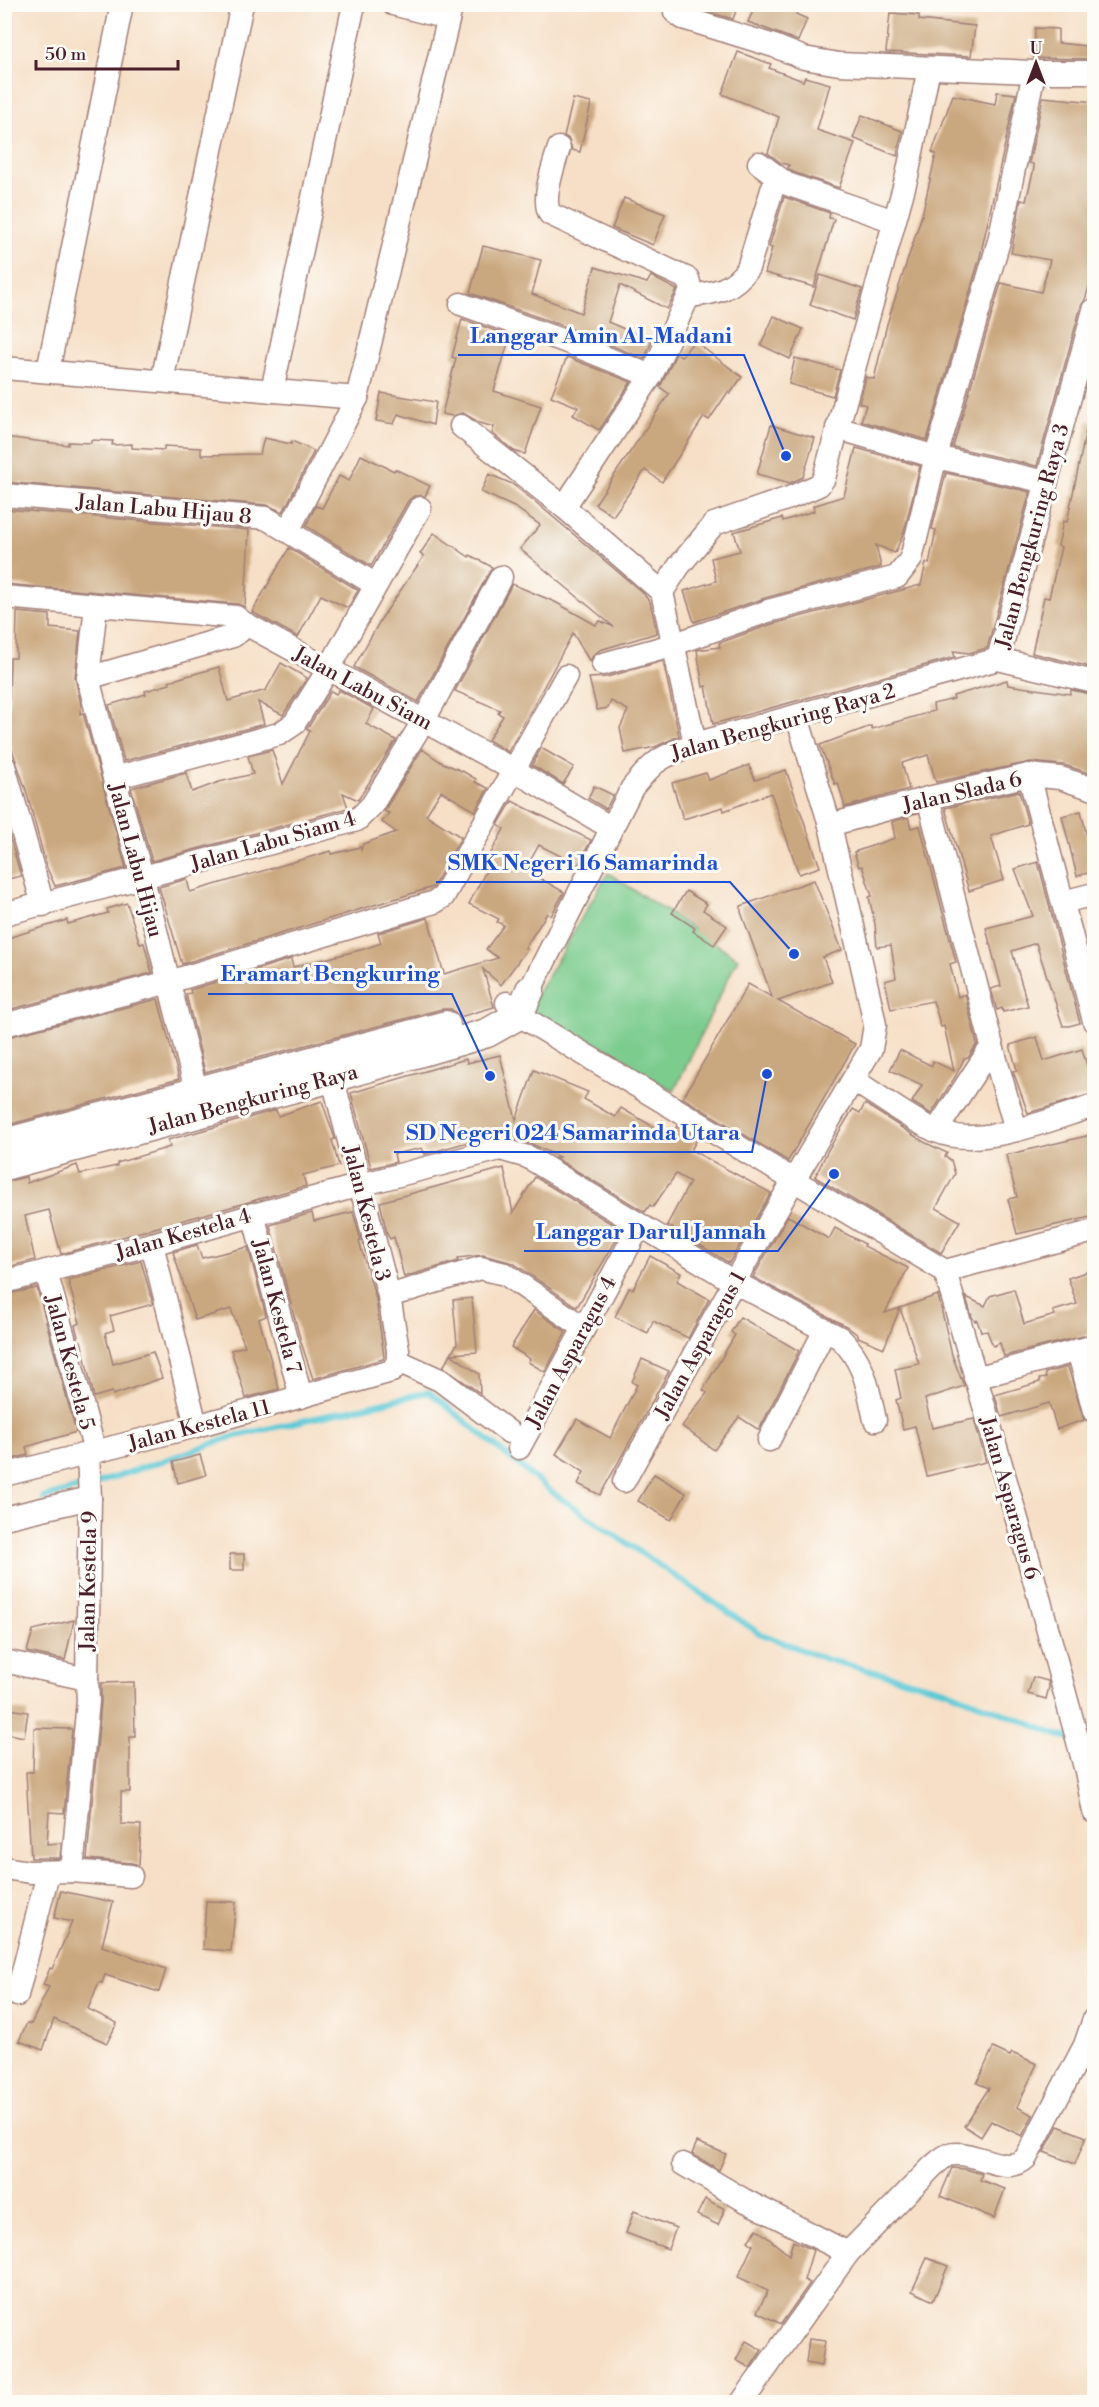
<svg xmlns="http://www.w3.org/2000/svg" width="1099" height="2407" font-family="'Libre Bodoni',serif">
  <rect width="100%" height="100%" fill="#fdfcf7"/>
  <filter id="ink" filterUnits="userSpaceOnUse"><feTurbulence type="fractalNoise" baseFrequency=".0167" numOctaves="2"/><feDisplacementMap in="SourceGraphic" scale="12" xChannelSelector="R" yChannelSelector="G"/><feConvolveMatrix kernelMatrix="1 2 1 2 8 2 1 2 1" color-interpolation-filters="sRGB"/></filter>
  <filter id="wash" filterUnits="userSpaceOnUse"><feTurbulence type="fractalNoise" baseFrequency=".008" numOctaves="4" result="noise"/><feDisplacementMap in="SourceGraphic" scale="24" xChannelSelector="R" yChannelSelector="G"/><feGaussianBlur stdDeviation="1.35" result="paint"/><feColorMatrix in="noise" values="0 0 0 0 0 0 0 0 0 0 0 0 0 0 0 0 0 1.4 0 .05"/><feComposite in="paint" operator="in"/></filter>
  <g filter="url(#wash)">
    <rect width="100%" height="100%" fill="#f6dfc6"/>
    <path fill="#7bcc8e" stroke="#62765c" stroke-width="1.5" d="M608 873 738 958 674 1091 527 1011Z"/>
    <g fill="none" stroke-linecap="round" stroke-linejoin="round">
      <g stroke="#5dc9d6" stroke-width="6">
        <path d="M95 1484 232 1437 429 1392 553 1493 759 1633 825 1659 945 1690 1060 1736 1073 1738"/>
        <path d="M43 1498 85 1486"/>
      </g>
    </g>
    <g id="blocks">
      <g fill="#caa87f">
        <path d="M696 4H717L736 11 733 19 695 8Z"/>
        <path d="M756 4H800L796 14 807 19 798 41 748 22Z"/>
        <path d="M890 13 919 15V20L975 26 971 56 886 52Z"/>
        <path d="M1035 28 1058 29V43L1095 47V59L1034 58Z"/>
        <path d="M738 52 771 64 769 68 803 81 805 77 830 84 817 130 855 143 839 188 793 172 788 168 789 165 781 163 768 153 779 117 722 94Z"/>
        <path d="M997 92 1016 94 980 257 927 440 861 421 866 405 859 403 866 377 874 379 887 324 922 215 936 154 932 152 953 95 995 104Z"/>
        <path d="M1043 97 1095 102V268L1085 300 1081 306 1037 466 953 447 1001 283 1041 292 1050 260 1011 253 1021 200 1026 201 1034 168 1033 164 1029 163Z"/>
        <path d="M573 99 591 103 580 152 572 150 569 139 564 136Z"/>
        <path d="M862 115 902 131 897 156 853 138Z"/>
        <path d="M784 197 830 213 829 218 834 219 814 287 765 273 772 248 769 247Z"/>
        <path d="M624 198 665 214 653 245 612 228Z"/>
        <path d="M483 246 541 260 532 294 581 313 595 267 647 283 651 276 677 290 667 309 620 285 608 322 652 341 644 359 572 329 470 293Z"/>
        <path d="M820 275 862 289 853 320 810 305Z"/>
        <path d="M774 316 803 329 790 359 761 345Z"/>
        <path d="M462 319 510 336 494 391 541 406 525 454 514 451 492 433 494 427 480 423 463 413 452 416 442 414 456 358 452 357Z"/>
        <path d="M694 341 742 377 730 394 728 392 709 420 704 417 662 482 645 470 613 516 595 504 669 394 660 387 676 354 682 356Z"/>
        <path d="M567 357 631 382 599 430 573 415 578 407 551 396Z"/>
        <path d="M795 358 840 370 833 396 789 384Z"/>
        <path d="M381 393 436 402 433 425 398 414 394 424 376 421Z"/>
        <path d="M1088 421H1095V668L1032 653 1044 597 1049 598 1061 547 1058 546 1063 521 1067 522Z"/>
        <path d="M771 425 815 438 803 477 790 483 757 474Z"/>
        <path d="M4 437 68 445V442L91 443V440L113 441 112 445 132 444V448L164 450V446L201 448V455L260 454 264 438 291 444 292 441 314 451 283 512 267 505 4 482Z"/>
        <path d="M856 448 920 466 904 532 895 553 876 545 881 567 765 598 694 622 684 591 716 581 711 558 740 551 734 532 782 518 783 521 814 511 813 506 844 496Z"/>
        <path d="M361 455 394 471 395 469 430 486 425 496H414L408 501 371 566 306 526 316 506 322 508 339 476 349 481Z"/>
        <path d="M946 473 1030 492 987 648 969 653 953 651 955 657 713 724 706 686 703 687 697 650 720 647 719 643 772 624 921 585 926 563 929 564 936 530 932 529Z"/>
        <path d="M489 474 512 484 533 500 643 593 650 602 657 633 600 650 593 655 590 662 573 633 508 752 488 740 503 716 498 713 500 710 455 691 512 584 555 602 596 625 600 621 614 627 520 549 540 525 516 508 481 492Z"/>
        <path d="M4 509 249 530 245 607 237 604 4 584Z"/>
        <path d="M434 533 469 557 470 555 492 567 418 702 354 667 381 619 424 556 420 554Z"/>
        <path d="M289 548 358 590 348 608 321 595 298 637 252 612Z"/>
        <path d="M17 612 50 615V628L80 631 75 677 81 705 80 714 83 713 126 868 55 886 47 868 26 790 8 738 10 658H16Z"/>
        <path d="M663 661 679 736 655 747 625 753 620 728 628 710 611 701 608 708 597 710 589 678 607 677Z"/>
        <path d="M281 663 307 678 283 715 258 702 264 724 124 761 109 705 146 694 145 691 170 684 169 681 219 667 228 701 266 690Z"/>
        <path d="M1007 680 1008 685 1070 694 1071 690 1095 695V775L1064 765 1030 762 936 782 928 755 902 763 909 789 845 807 838 783 835 784 820 745 871 726 872 729 934 711 933 704 954 699 953 696Z"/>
        <path d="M339 690 374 709 366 724 396 740 358 800 343 793 348 808 152 861 131 788 186 773 192 792 219 782 253 774 248 756 272 750 283 784 310 731 307 729 331 691 336 694Z"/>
        <path d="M541 748 574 767 563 784 532 765Z"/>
        <path d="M422 749 441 762 464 772 476 779 475 782 488 788 475 811 441 791 426 815 461 837 433 887 182 964 159 887 187 879 190 892 331 851 332 854 360 847 361 850 363 844 396 832 382 822 389 813 384 811Z"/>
        <path d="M749 765 755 780 786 770 820 867 799 874 771 793 724 811 723 807 683 819 672 783 706 773 709 780Z"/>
        <path d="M594 786 613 795 606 809 588 798Z"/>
        <path d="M1019 791 1028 824 991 836 1004 880 969 891 945 808Z"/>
        <path d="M512 801 591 840 578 865 539 845 525 870 564 892 551 916 547 913 525 948 527 949 501 985 483 969 494 1007 460 1017 451 1009H442L205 1072 186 994 191 993 190 990 291 959 293 967 364 949 381 943 378 933 428 918 444 974 498 958 486 949 504 925 497 922 499 919 469 904 494 855 491 853 504 829 498 825Z"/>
        <path d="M1081 811 1095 871 1077 876 1062 816Z"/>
        <path d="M908 817 911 828 920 826 956 962 950 964 958 997 965 994 977 1044 968 1058 964 1059 955 1077 931 1114 912 1102 922 1085 890 1070 900 1050 932 1066 933 1061 954 1071 944 1026 941 1027 933 1001 891 1009 885 981 896 978 891 945 877 947 875 924 869 897 872 896 862 866 859 867 854 852 895 838 892 822Z"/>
        <path d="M4 818 21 876 4 880Z"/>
        <path d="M1038 862 1080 1023 1069 1026H1063L1036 943 1012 951 1028 1006 1003 1012 1002 1008 997 1010 991 989 1001 986 986 928 1033 916 1015 869Z"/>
        <path d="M814 880 842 950 823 957 832 982 778 1001 855 1044 788 1161 683 1098 748 984 772 997 741 912V906Z"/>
        <path d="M686 891 707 904 703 910 727 926 714 945 693 931 695 928 672 913Z"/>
        <path d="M127 903 140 944 144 943 152 973 4 1011V939L67 920 68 924 108 913 107 909Z"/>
        <path d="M158 999 179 1079 4 1126V1038Z"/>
        <path d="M1037 1037 1044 1061 1082 1049 1095 1093 1028 1113 1013 1071 1017 1070 1010 1045Z"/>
        <path d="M500 1055 516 1120 534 1070 588 1092 584 1099 615 1117 621 1108 671 1137 677 1126 698 1138 691 1150 771 1193 729 1263 667 1225 690 1182 676 1174 653 1207 650 1205 645 1212 555 1158 559 1157 532 1144 497 1134 425 1154 422 1148 394 1154 396 1162 371 1168 351 1093 466 1059 467 1063Z"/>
        <path d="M322 1101 335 1139 332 1140 339 1166 303 1175 306 1186 61 1254 49 1210 25 1216 35 1260 4 1268V1182L26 1177 27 1183 77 1165 80 1174 117 1166V1163L170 1147 168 1140 276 1110 278 1116Z"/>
        <path d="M865 1104 924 1142 947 1153 945 1157 951 1160 955 1174 936 1208 960 1221 941 1253 815 1177 828 1150 853 1109 860 1113Z"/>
        <path d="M1095 1134V1216L1017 1234 1008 1199 1017 1197 1006 1155Z"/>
        <path d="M504 1168 513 1213 535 1177 622 1230 577 1307 513 1263 483 1255 458 1258V1261L404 1277 394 1237 390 1239 387 1234 380 1202Z"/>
        <path d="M353 1212 361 1241H359L376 1299 384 1357 383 1359 313 1379 301 1342 270 1225 312 1213 314 1221Z"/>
        <path d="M788 1216 829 1239 835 1228 865 1244 864 1246 908 1268 885 1313 900 1308 884 1348 858 1337V1335L846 1326 753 1277Z"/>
        <path d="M197 1245 202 1258 248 1247 266 1316 259 1319 279 1389 246 1398 231 1350 245 1346 231 1309 195 1320 173 1252Z"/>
        <path d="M650 1256 681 1273 677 1281 709 1299 688 1338 653 1321 648 1333 615 1317 629 1288 633 1289Z"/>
        <path d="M141 1261 153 1304 110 1316 114 1330 105 1333 113 1364 153 1352 162 1378 113 1395 112 1392 94 1397 81 1341H79L75 1325 80 1323 68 1280Z"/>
        <path d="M1089 1271 1095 1285V1333L1004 1356 1000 1343 993 1346 987 1331 981 1332 977 1320 975 1321 972 1317 966 1297 985 1306 990 1296 1014 1289 1024 1324 1055 1315 1053 1311 1077 1304 1068 1278Z"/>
        <path d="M37 1288 76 1432 26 1447 28 1455 4 1461V1295Z"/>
        <path d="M938 1295 952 1355 964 1386 925 1399 932 1428 974 1419 986 1462 927 1476 915 1426 903 1429 896 1400 901 1398 895 1369 919 1364 900 1308Z"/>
        <path d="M472 1298 477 1352 451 1354 479 1374 480 1393 443 1367 457 1344 453 1300Z"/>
        <path d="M534 1310 566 1332 545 1372 528 1362 530 1359 511 1347Z"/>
        <path d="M740 1317 799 1351 759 1430 739 1417 714 1450 682 1426 707 1393 703 1390 735 1335 731 1332Z"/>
        <path d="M642 1359 669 1371 600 1495 578 1484 584 1472 556 1454 577 1419 610 1438 637 1385 632 1382Z"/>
        <path d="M1068 1367 1084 1420 1057 1429 1049 1403 1001 1417 995 1395 1040 1382 1039 1379 1046 1378 1045 1373Z"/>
        <path d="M200 1455 206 1475 178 1483 173 1462Z"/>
        <path d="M654 1474 686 1493 671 1520 638 1501Z"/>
        <rect x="230" y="1554" width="14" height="16"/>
        <path d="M74 1620 65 1660 27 1652 33 1630Z"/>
        <path d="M1033 1677 1048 1681 1049 1687 1046 1699 1028 1694Z"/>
        <path d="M134 1682 135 1737H130V1792H121V1824L141 1825 139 1865 132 1863 87 1859 101 1702V1683Z"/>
        <path d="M4 1708 28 1712 24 1737 4 1733Z"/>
        <path d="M34 1728 72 1729 64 1813 49 1812 47 1844 61 1843 60 1858H31L26 1772H33Z"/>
        <path d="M61 1891 113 1902 102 1946 166 1969 159 1992 105 1975 102 1983 99 1982 88 2009 117 2023 107 2043 54 2019 43 2050 19 2041 27 2023 31 2024 49 1987 43 1985 50 1968 52 1969 72 1922 54 1918Z"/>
        <path d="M206 1901 236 1902 231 1951 203 1949Z"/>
        <path d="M993 2048 1010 2056 1012 2053 1037 2064 1017 2107 1033 2115 1022 2136 991 2121 981 2137 964 2126 989 2088 977 2083Z"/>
        <path d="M1058 2126 1086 2137 1075 2164 1044 2152Z"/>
        <path d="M697 2142 726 2154 719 2170 692 2154Z"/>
        <path d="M952 2168 966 2169 982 2174 980 2180 1005 2189 994 2218 940 2196Z"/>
        <path d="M705 2199 725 2209 718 2225 697 2215Z"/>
        <path d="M634 2211 676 2228 668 2249 626 2233Z"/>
        <path d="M757 2229 789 2255 793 2241 813 2250 804 2280 810 2283 781 2324 757 2312 768 2291 738 2277 753 2245 748 2241Z"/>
        <path d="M927 2258 948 2266 933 2301 912 2291Z"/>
        <path d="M809 2339 825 2341 821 2366 806 2363Z"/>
        <path d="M746 2341 762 2350 750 2368 736 2360Z"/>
      </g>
    </g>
  </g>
  <g filter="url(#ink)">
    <use href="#blocks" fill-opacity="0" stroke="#a07f78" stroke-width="1.5"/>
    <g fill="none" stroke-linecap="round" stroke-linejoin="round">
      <g stroke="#a07f78" stroke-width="25">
        <g id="minor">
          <path d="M393 4 447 18"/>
          <path d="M674 4 675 12 683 18 774 46 804 58 839 64 1034 72H1094"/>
          <path d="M559 148C554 165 541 199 550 214L688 279 691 291 651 376 564 507"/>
          <path d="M759 163 787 184 894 221"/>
          <path d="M690 296C715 293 733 290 748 268L776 177"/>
          <path d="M461 304 567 342 651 376"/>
          <path d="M4 368 357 398"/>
          <path d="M48 371 122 4"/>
          <path d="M162 381 242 4"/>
          <path d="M272 391 354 4"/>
          <path d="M461 426 564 507 662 592 695 744"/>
          <path d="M837 428 936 457 1046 482"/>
          <path d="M4 495 266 518 376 585"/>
          <path d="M288 531 357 398 452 4"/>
          <path d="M662 592 679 566 714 524 789 498 819 485 824 478 907 176 929 68"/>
          <path d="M4 597 236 617 242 622 514 770 611 828"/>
          <path d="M96 605 88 678 114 778 143 879 200 1106"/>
          <path d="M998 659 1094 310"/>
          <path d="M603 664 672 645 768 611 897 577 911 559 935 460 999 241 1034 72"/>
          <path d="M88 678 233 636 240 631 242 622"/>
          <path d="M4 766 43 905"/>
          <path d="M1029 775 1094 1021"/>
          <path d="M114 778 279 734 294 724 328 670 420 508"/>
          <path d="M928 798 992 1046 1016 1130"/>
          <path d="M830 825 928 798 1029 775 1060 778 1094 789"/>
          <path d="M1063 902 1094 894"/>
          <path d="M4 914 357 820 372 805 424 720 501 577"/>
          <path d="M530 990 632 788C656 759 659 758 695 744L998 659 1094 682"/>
          <path d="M507 1003 519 1015 945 1271 1094 1231"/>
          <path d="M4 1025 169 982 435 902 443 897 566 676"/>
          <path d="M853 1080C878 1095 910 1120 936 1131 980 1150 1051 1119 1094 1106"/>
          <path d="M936 1131 992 1046"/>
          <path d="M253 1214 301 1397"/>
          <path d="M152 1244 196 1426"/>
          <path d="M46 1271 95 1452"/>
          <path d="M945 1271 1029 1561 1086 1771 1094 1812"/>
          <path d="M4 1282 152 1244 360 1185 500 1149 528 1157 734 1282 840 1338C865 1362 868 1388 875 1420"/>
          <path d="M389 1296 480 1268 505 1274 584 1328"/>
          <path d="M1078 1350 1094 1411"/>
          <path d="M398 1361 440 1380 509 1432"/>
          <path d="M975 1378 1094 1346"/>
          <path d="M769 1440 825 1330"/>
          <path d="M519 1448 640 1225"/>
          <path d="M88 1453 90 1498"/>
          <path d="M4 1475 196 1426 392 1371 398 1361V1350L389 1296 329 1064"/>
          <path d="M624 1481 734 1282 871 1049 875 1025 871 1005 830 825 797 717"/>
          <path d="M4 1518 90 1498 87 1679 88 1701 72 1871"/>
          <path d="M4 1661 87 1679"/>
          <path d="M4 1868 30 1872 72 1871 131 1876"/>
          <path d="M17 1995 48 1873"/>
          <path d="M683 2164 744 2200 848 2253 933 2166C938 2162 943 2157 948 2155 974 2148 1005 2178 1026 2158L1085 2045 1094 2019"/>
          <path d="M742 2402 848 2253"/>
        </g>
      </g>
      <g stroke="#a07f78" stroke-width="31">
        <g id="tertiary">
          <path d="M4 1143 446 1025"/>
          <path d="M4 1166 332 1078 487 1033 519 1015 530 990"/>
        </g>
      </g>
      <use href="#minor" stroke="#fff" stroke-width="22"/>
      <use href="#tertiary" stroke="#fff" stroke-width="28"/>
    </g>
  </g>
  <g text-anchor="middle" stroke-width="6" stroke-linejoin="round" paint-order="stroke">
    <g font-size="21" fill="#4a1f2b" stroke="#fdfcf7">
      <text transform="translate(164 509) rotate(5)" y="7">Jalan Labu Hijau 8</text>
      <text transform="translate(1032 536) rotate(-75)" y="7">Jalan Bengkuring Raya 3</text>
      <text transform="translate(363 688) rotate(28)" y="7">Jalan Labu Siam</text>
      <text transform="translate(783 722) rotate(-16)" y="7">Jalan Bengkuring Raya 2</text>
      <text transform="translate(962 792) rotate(-13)" y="7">Jalan Slada 6</text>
      <text transform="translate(273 841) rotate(-16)" y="7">Jalan Labu Siam 4</text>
      <text transform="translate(136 860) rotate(75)" y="7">Jalan Labu Hijau</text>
      <text transform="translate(253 1099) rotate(-15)" y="7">Jalan Bengkuring Raya</text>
      <text transform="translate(367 1213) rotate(76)" y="7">Jalan Kestela 3</text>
      <text transform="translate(183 1234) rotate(-16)" y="7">Jalan Kestela 4</text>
      <text transform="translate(277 1306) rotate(75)" y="7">Jalan Kestela 7</text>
      <text transform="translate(700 1345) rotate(-61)" y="7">Jalan Asparagus 1</text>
      <text transform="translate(571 1352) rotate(-62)" y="7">Jalan Asparagus 4</text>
      <text transform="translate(70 1362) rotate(75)" y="7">Jalan Kestela 5</text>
      <text transform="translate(199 1425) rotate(-15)" y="7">Jalan Kestela 11</text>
      <text transform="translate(1010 1498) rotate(74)" y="7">Jalan Asparagus 6</text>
      <text transform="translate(88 1581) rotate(-89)" y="7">Jalan Kestela 9</text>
    </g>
  </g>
  <path fill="none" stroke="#1d4ed8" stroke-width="2" d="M786 456L744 355H458M794 954L730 882H436M490 1076L452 994H208M767 1074L752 1152H394M834 1174L778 1251H524"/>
  <g fill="#1d4ed8" stroke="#fdfcf7" stroke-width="2">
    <circle cx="786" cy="456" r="6"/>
    <circle cx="794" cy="954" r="6"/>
    <circle cx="490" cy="1076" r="6"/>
    <circle cx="767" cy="1074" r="6"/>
    <circle cx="834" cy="1174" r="6"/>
  </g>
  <g font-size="22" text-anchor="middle" font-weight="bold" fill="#1d4ed8" stroke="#fdfcf7" stroke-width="6" stroke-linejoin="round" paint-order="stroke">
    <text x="601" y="343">Langgar Amin Al-Madani</text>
    <text x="583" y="870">SMK Negeri 16 Samarinda</text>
    <text x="330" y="981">Eramart Bengkuring</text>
    <text x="573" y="1140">SD Negeri 024 Samarinda Utara</text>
    <text x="651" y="1239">Langgar Darul Jannah</text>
  </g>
  <rect width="1099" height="2407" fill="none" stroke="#fdfcf7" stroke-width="24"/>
  <g transform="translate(1036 63)" stroke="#fdfcf7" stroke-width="4.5" paint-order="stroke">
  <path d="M0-4.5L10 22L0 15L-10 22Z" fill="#4a1f2b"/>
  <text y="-9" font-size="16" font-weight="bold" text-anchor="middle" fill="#4a1f2b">U</text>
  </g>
  <path d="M36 60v9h142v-9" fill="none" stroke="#4a1f2b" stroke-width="3"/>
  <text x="45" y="60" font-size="18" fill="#4a1f2b" stroke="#fdfcf7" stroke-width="4.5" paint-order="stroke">50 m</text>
</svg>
